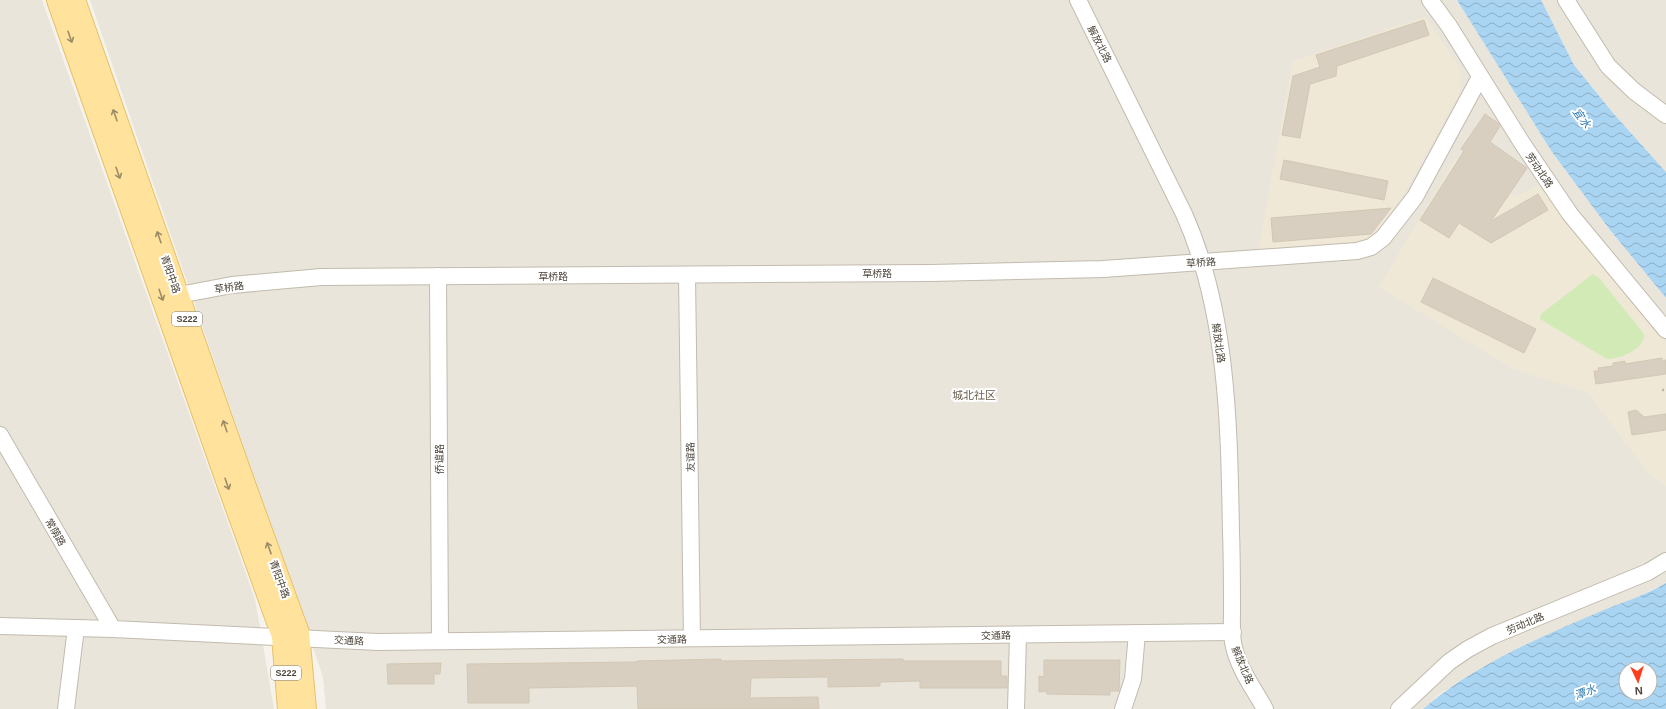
<svg xmlns="http://www.w3.org/2000/svg" width="1666" height="709" font-family="Arial,'Noto Sans SC',sans-serif">
  <defs>
    <pattern id="water-waves" width="16" height="10" patternUnits="userSpaceOnUse"><rect width="16" height="10" fill="#a9d4f2"/><path d="M0 5q4-4 8 0t8 0" fill="none" stroke="#8caec5"/></pattern>
  </defs>
  <rect width="100%" height="100%" fill="#f6f3ec"/>
  <g fill="#eae5da">
    <path d="M0 0H42L255 599 274 709H0Z"/>
    <path d="M90 0H1457L1552 152 1610 230 1666 298V583L1442 692 1423 709H326L323 677Z"/>
    <path d="M1541 0H1666V172L1613 113 1574 65Z"/>
  </g>
  <g fill="#efe8d6">
    <path d="M1425 17 1460 68V92L1401 199 1368 241 1258 251 1293 61Z"/>
    <path d="M1456 157 1516 197 1538 185 1666 342V486L1650 475 1587 392 1513 369 1379 287Z"/>
  </g>
  <path fill="#d2eab5" d="M1593 274 1599 278 1644 334C1644 350 1620 359 1607 359L1540 319 1541 314Z"/>
  <g fill="url(#water-waves)" fill-rule="evenodd">
    <path d="M1457 0H1541L1574 65 1613 113 1666 172V298L1610 230 1552 152Z"/>
    <path d="M1666 583V709H1423C1473 666 1538 638 1599 612 1621 603 1646 595 1666 583ZM1626 669H1650V693H1626Z"/>
  </g>
  <g fill="#d8cfc1" stroke="#d3c7b4">
    <path d="M1424 20 1429 35 1337 66 1336 76 1310 84 1300 138 1282 135 1293 76 1320 67 1316 55Z"/>
    <path d="M1485 114 1498 123 1500 126 1490 142 1527 168 1491 221 1538 194 1548 210 1491 243 1459 223 1449 238 1420 220 1464 151 1461 149Z"/>
    <path d="M1284 160 1388 181 1384 200 1280 179Z"/>
    <path d="M1391 208 1371 234 1273 242 1271 218Z"/>
    <path d="M1433 278 1536 329 1524 353 1421 302Z"/>
    <path d="M1662 358V361L1666 360V374L1596 384 1594 371H1599L1598 368 1613 366V363L1625 361V364Z"/>
    <path d="M1636 410 1644 417 1666 414V430L1632 435 1628 412Z"/>
    <path d="M721 659V661L903 659V661H1001V676H1007V688H920V681L880 682V686L828 687V677L751 678 750 698 818 697 819 709H638L637 686 529 688V703H468L467 664 637 662V661Z"/>
    <path d="M1044 660H1120L1119 691H1110V695L1047 694 1046 691 1039 692V676L1044 677Z"/>
    <path d="M441 663 440 674H434V684H388L387 664Z"/>
  </g>
  <g fill="none" stroke-linecap="round" stroke-linejoin="round">
    <g stroke="#c2bbae" stroke-width="18">
      <g id="minor">
        <path d="M1078 0 1184 214C1228 312 1229 426 1231 532 1232 558 1232 584 1232 611 1232 622 1231 636 1234 647 1239 669 1254 689 1265 709"/>
        <path d="M1430 0 1449 26 1522 143 1570 214 1666 330"/>
        <path d="M1566 0 1608 66 1634 91 1666 115"/>
        <path d="M687 275 692 638"/>
        <path d="M438 276 440 641"/>
        <path d="M179 295 232 285 321 277 931 273 1103 269 1357 251 1371 247 1383 238 1415 197 1480 77"/>
        <path d="M0 435 113 629"/>
        <path d="M0 626 113 629 378 642 1233 632"/>
        <path d="M66 709 76 628"/>
        <path d="M1016 709 1018 635"/>
        <path d="M1123 709 1133 679 1137 633"/>
        <path d="M1399 709 1449 662 1468 649 1492 636 1648 572 1666 561"/>
      </g>
    </g>
    <g stroke="#e6c16a" stroke-width="22">
      <g id="major">
        <path d="M57 0 229 489 282 636 288 709"/>
        <path d="M75 0 245 484 299 633 306 709"/>
      </g>
    </g>
    <path stroke="#c4b79f" stroke-width="2.5" stroke-dasharray="2 2" stroke-linecap="butt" d="M1662 390H1666"/>
    <use href="#minor" stroke="#fff" stroke-width="16"/>
    <use href="#major" stroke="#ffe39c" stroke-width="20"/>
  </g>
  <defs><path id="oneway-shaft" d="M-6 0H5M1.5-3L5.5 0L1.5 3" fill="none" stroke-width="1.6" stroke-linecap="round" stroke-linejoin="round"/></defs>
  <g stroke="#9c8c66">
    <use href="#oneway-shaft" transform="translate(70 37) rotate(71)"/>
    <use href="#oneway-shaft" transform="translate(115 115) rotate(-109)"/>
    <use href="#oneway-shaft" transform="translate(118 173) rotate(71)"/>
    <use href="#oneway-shaft" transform="translate(159 237) rotate(-109)"/>
    <use href="#oneway-shaft" transform="translate(161 295) rotate(71)"/>
    <use href="#oneway-shaft" transform="translate(225 426) rotate(-109)"/>
    <use href="#oneway-shaft" transform="translate(227 484) rotate(71)"/>
    <use href="#oneway-shaft" transform="translate(269 548) rotate(-110)"/>
  </g>
  <g text-anchor="middle" stroke-width="4" stroke-linejoin="round" paint-order="stroke">
    <g fill="#fff" stroke="#817c74" stroke-width="1">
      <rect x="172" y="312" width="30" height="14" rx="3"/>
      <rect x="271" y="666" width="30" height="14" rx="3"/>
    </g>
    <g font-size="9" font-weight="bold" fill="#4b4439">
      <text x="187" y="322">S222</text>
      <text x="286" y="676">S222</text>
    </g>
    <g font-size="10" fill="#4b4439" stroke="#fff">
      <text transform="translate(1100 44) rotate(63)" y="4">解放北路</text>
      <text transform="translate(1540 170) rotate(56)" y="4">劳动北路</text>
      <text transform="translate(1201 262) rotate(-4)" y="4">草桥路</text>
      <text x="877" y="277">草桥路</text>
      <text transform="translate(171 274) rotate(71)" y="4">青阳中路</text>
      <text x="553" y="280">草桥路</text>
      <text transform="translate(229 287) rotate(-8)" y="4">草桥路</text>
      <text transform="translate(1219 343) rotate(82)" y="4">解放北路</text>
      <text transform="translate(690 457) rotate(-91)" y="4">友谊路</text>
      <text transform="translate(439 459) rotate(-90)" y="4">侨谊路</text>
      <text transform="translate(56 532) rotate(60)" y="4">常荫路</text>
      <text transform="translate(280 579) rotate(70)" y="4">青阳中路</text>
      <text transform="translate(1525 623) rotate(-23)" y="4">劳动北路</text>
      <text transform="translate(996 635) rotate(-1)" y="4">交通路</text>
      <text transform="translate(672 639) rotate(-1)" y="4">交通路</text>
      <text transform="translate(349 640) rotate(3)" y="4">交通路</text>
      <text transform="translate(1243 665) rotate(67)" y="4">解放北路</text>
    </g>
    <g font-size="11" font-style="italic" fill="#2e7ab2" stroke="#fff">
      <text transform="translate(1582 118) rotate(54)" y="4">宜水</text>
      <text transform="translate(1585 692) rotate(-22)" y="4">潭水</text>
    </g>
    <g font-size="11" fill="#6e6250" stroke="#fff">
      <text x="974" y="399">城北社区</text>
    </g>
  </g>
  <g transform="translate(1638 681) rotate(176)"><circle r="19" fill="#ffffff" stroke="#b7b4b0"/>
  <path d="M0-3L7 15L0 10L-7 15Z" fill="#fc3f1d"/>
  <text y="-6" font-size="11" font-weight="bold" text-anchor="middle" fill="#4b4439">N</text>
  </g>
</svg>
